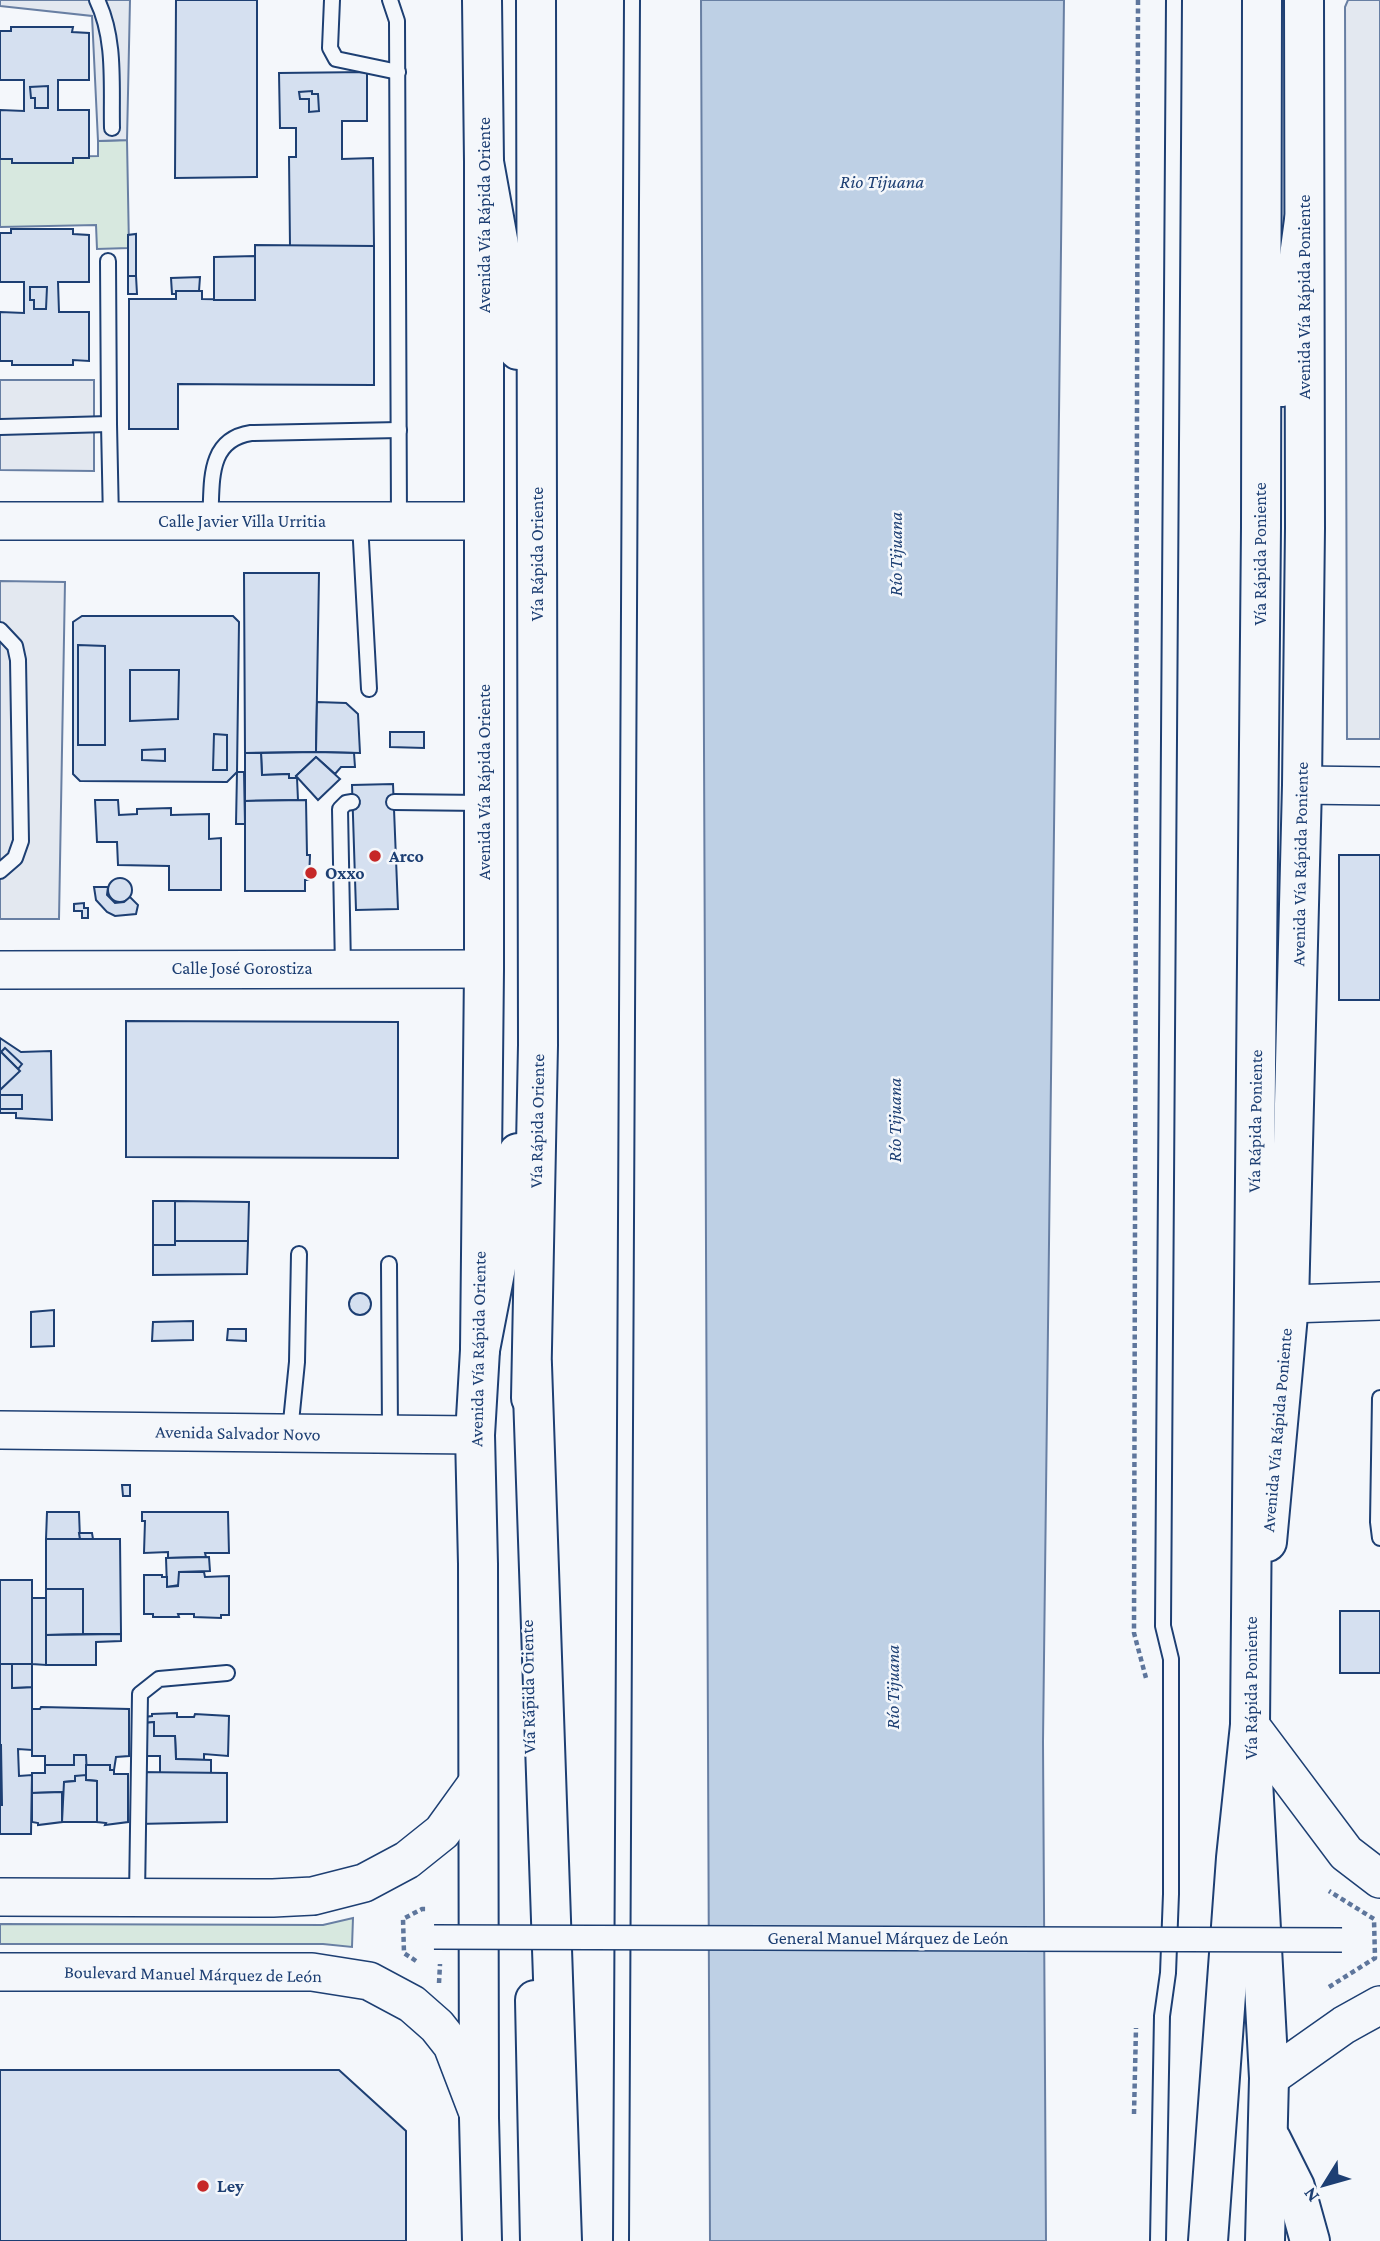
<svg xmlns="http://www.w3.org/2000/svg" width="1380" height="2241" font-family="'Crimson Pro',serif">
  <rect width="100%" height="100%" fill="#f4f7fb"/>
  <g fill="#d7e8df" stroke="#687fa3" stroke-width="2">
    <path d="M127 140 129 248 97 249 96 225 0 227V158L98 156V141Z"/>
    <path d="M353 1918 352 1947 323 1944H0V1924L323 1925Z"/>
  </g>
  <g fill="#e3e8f0" stroke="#687fa3" stroke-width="2">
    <path d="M0 0H130L127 140 98 141 92 16 0 6Z"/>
    <path d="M1348 0H1380V739H1347L1345 7Z"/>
    <path d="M0 380H94V471L0 470Z"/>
    <path d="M0 581 65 582 59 919H0Z"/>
  </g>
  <path fill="#bed0e5" stroke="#687fa3" stroke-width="2" d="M701 0H1064L1043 1742 1046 2241H710Z"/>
  <g fill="#d5e0f0" stroke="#1d3f73" stroke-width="2">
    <path d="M176 0H257V177L175 178Z"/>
    <path d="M11 27H73L72 32 89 33V80H58V110H89V158H73V163H12V159H0V110L24 111V80H0V31H11Z"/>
    <path d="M367 72V121H342V159L373 158 374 246H290L289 157H296V128H280L279 73Z"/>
    <path d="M48 86V108H35V98H31L30 87Z"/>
    <path d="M312 91V94H318L319 111 309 112V99H300L299 92Z"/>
    <path d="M11 229H73V234L89 235V282H58L59 312H89V361L73 360V365H12V361H0V312L24 313V282H0V233H11Z"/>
    <path d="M136 234V276H128V235Z"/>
    <path d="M255 245 374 246V385L178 384V429H129V299H176V291H202V299L255 300Z"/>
    <path d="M255 256V300H214V257Z"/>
    <path d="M128 276H136L137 294H128Z"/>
    <path d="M200 277 199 291H176V294H172L171 278Z"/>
    <path d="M30 287H47L46 309H34V300H30Z"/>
    <path d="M244 573H319L316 752 245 753Z"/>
    <path d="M82 616H233L239 622 237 772 227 782 80 781 73 774V622Z"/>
    <path d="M78 645 105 646V745H78Z"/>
    <path d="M130 670H179L178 719 130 721Z"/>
    <path d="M317 702 346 703 358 714 360 753 316 752Z"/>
    <path d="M390 732H424V748L390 747Z"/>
    <path d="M214 734 227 735V770H213Z"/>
    <path d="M165 749V761L142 760V750Z"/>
    <path d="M316 752 354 753 355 767H341L335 774 316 757 296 776 297 778H289V774L262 775 261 753Z"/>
    <path d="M245 753H261L262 775 289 774V778H297L298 800 245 801Z"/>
    <path d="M316 757 340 779 318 800 296 776Z"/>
    <path d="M237 772H244L245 824H236Z"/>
    <path d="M393 784 398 909 356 910 352 785Z"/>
    <path d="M95 800H118L119 815 137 814V809L171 808V815L209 814V839L221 838V890H169V866L118 865 117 842H97Z"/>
    <path d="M306 800 307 855H310L309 880H305V891H245V801Z"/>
    <rect x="1339" y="855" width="41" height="145"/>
    <circle cx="120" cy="890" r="12"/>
    <path d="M94 887H108L107 895 115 903 124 902 130 897 138 905 136 914 115 916 107 912 96 900Z"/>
    <path d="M84 903V908H88V918H82V911H74V904Z"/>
    <path d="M126 1021 398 1022V1158L126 1157Z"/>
    <path d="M0 1038 21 1052 51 1051 52 1120 16 1118V1113H0Z"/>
    <path d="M5 1048 22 1064 18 1069 1 1052Z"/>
    <path d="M1 1052 20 1071 0 1090V1053Z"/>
    <rect x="0" y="1095" width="22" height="14"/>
    <rect x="153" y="1201" width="22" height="44"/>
    <path d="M175 1201 249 1202 248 1241H175Z"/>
    <path d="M175 1241H248L247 1274 153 1275V1245H175Z"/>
    <circle cx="360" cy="1304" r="11"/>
    <path d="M54 1310V1346L31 1347V1312Z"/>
    <path d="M193 1321V1340L152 1341 153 1322Z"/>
    <path d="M228 1329H246V1341L227 1340Z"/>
    <path d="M122 1485H130V1496H123Z"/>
    <path d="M47 1512H79L80 1539H46Z"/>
    <path d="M142 1512H228L229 1553H205L206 1557 168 1558V1552L144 1553 145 1521H142Z"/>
    <path d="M79 1533H92L93 1539H80Z"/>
    <path d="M46 1539H120L121 1634H83V1589H46Z"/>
    <path d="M209 1557 210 1571 179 1572V1585L167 1587 166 1558Z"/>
    <path d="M179 1572H204L205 1577 229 1576V1615H221V1618L194 1617V1614H178L179 1617H153V1614H144V1575H162V1577H167V1587L178 1586Z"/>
    <rect x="0" y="1580" width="32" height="84"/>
    <path d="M46 1589H83V1634L46 1635Z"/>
    <path d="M32 1598H46V1665L32 1664Z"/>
    <rect x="1340" y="1611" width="40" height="62"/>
    <path d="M121 1634V1641L96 1642V1665H46V1635Z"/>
    <path d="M0 1664H12V1688L32 1687V1750L18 1749 19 1776 32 1775 31 1834H0Z"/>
    <path d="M12 1664H32V1687L12 1688Z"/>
    <path d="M41 1707 129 1709V1756L116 1757 114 1770H110V1765H86V1755H74V1765H45V1756H32V1709H40Z"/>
    <path d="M177 1713V1717H194L195 1714 229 1716 228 1756 204 1754V1760L176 1759 175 1736H154V1722L144 1723V1717L152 1716V1714Z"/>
    <path d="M154 1722V1736H175L176 1759 211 1760V1773H160V1756H143L144 1723Z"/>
    <path d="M0 1745H1L2 1805H0Z"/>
    <path d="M74 1755H86L87 1776H75V1781L64 1782V1792L32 1793V1773H45V1765H74Z"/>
    <path d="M86 1765H110V1770H114V1774H128V1822L105 1825 106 1823 97 1822V1781L86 1780Z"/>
    <path d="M139 1772 227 1773V1822L138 1824Z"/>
    <path d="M86 1775V1780L97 1781V1822H62L64 1782 75 1781V1776Z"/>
    <path d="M62 1792V1822L38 1825V1823L32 1822V1793Z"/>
    <path d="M0 2070H339L406 2131V2241H0Z"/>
  </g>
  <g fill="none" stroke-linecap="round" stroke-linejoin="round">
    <g stroke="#1d3f73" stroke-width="18">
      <g id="service">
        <path d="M97 0C116 39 111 86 112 128"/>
        <path d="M332 0 330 48 336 59 398 72"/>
        <path d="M390 0 397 21 399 520"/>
        <path d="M109 424 111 520"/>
        <path d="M0 427 109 424 108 261"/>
        <path d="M210 521C213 486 205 440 251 433L399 430"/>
        <path d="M360 523 369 689"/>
        <path d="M0 630 15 646 18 660 21 841 15 858 0 871"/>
        <path d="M394 802 482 803"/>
        <path d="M343 968 340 809 346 803 352 802"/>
        <path d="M389 1264 390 1433"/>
        <path d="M1380 1398 1378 1522 1380 1538"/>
        <path d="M290 1432 297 1362 299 1254"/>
        <path d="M137 1896 140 1694 159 1679 227 1673"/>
        <path d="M621 2241 632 0"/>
        <path d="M1158 2241 1162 2016 1168 1973 1171 1894V1659L1163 1626 1174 0"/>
      </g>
    </g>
    <g stroke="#1d3f73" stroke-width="40">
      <g id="tertiary">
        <path d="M0 521H483"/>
        <path d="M1302 785 1380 786"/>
        <path d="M0 970 484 969"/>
        <path d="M1289 1304 1380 1301"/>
        <path d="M0 1430 475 1435"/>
        <path d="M1250 1725 1346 1853 1380 1879"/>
        <path d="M0 1897 273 1898 313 1896 364 1883 407 1860 442 1832 478 1782"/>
        <path d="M0 1972H312L369 1981 412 2004 437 2026 452 2045 478 2113"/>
        <path d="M1269 2078 1344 2025 1380 2005"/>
      </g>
    </g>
    <g stroke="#1d3f73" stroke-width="42">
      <g id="secondary">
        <path d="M482 0 484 162V969L480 1350 475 1435 478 1564 479 2118 482 2241"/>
        <path d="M1267 1542 1289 1304 1302 785 1305 528 1304 0"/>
      </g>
    </g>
    <g stroke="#1d3f73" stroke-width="42">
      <g id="trunk">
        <path d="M1262 0 1261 527 1250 1725 1269 2078 1265 2241"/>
        <path d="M484 162 518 350"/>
        <path d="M1281 387 1304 220"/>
        <path d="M480 1350 518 1153"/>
        <path d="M531 1398 538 1045 536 0"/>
        <path d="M535 2000 540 2241"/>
        <path d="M1271 2139 1295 2187 1310 2241"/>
      </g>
    </g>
    <g stroke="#1d3f73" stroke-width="42">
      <g id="motorway">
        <path d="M532 1365 562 2241"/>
        <path d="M1208 2241 1236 1858 1250 1725"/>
      </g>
    </g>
    <g stroke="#5e769c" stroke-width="4.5" stroke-dasharray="5 3.5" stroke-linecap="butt">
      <path d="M1138 0 1134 1633 1146 1678"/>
      <path d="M416 1961 404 1953 403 1919 422 1909H427"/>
      <path d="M439 1983 440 1964"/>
      <path d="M1329 1987 1375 1958 1374 1919 1329 1891"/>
      <path d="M1134 2114 1136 2028"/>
    </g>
    <use href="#service" stroke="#f4f7fb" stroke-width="14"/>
    <use href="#tertiary" stroke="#f4f7fb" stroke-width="37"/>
    <use href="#secondary" stroke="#f4f7fb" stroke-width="38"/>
    <use href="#trunk" stroke="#f4f7fb" stroke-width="38"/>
    <use href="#motorway" stroke="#f4f7fb" stroke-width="38"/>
    <g stroke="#1d3f73" stroke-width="26" stroke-linecap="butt">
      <path id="pedestrian-bridge" d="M434 1937 1342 1940"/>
    </g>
    <use href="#pedestrian-bridge" stroke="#f4f7fb" stroke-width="23"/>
  </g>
  <g fill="#c62828" stroke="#f4f7fb" stroke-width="2.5">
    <circle cx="375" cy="856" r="7"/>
    <circle cx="311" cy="873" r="7"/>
    <circle cx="203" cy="2186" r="7"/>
  </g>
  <g text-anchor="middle" stroke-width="5" stroke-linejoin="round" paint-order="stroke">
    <g font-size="18" fill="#1d3f73" stroke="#f4f7fb">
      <text transform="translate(484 215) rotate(-90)" y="6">Avenida Vía Rápida Oriente</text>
      <text transform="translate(1304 297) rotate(-90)" y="6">Avenida Vía Rápida Poniente</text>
      <text x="242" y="527">Calle Javier Villa Urritia</text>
      <text transform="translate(537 554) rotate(-90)" y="6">Vía Rápida Oriente</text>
      <text transform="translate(1260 554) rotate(-90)" y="6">Vía Rápida Poniente</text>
      <text transform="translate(484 782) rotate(-90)" y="6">Avenida Vía Rápida Oriente</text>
      <text transform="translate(1300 864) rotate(-89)" y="6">Avenida Vía Rápida Poniente</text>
      <text x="242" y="974">Calle José Gorostiza</text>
      <text transform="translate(537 1121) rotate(-89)" y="6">Vía Rápida Oriente</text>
      <text transform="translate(1255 1121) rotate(-89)" y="6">Vía Rápida Poniente</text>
      <text transform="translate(478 1349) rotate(-89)" y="6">Avenida Vía Rápida Oriente</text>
      <text transform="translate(1277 1430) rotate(-85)" y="6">Avenida Vía Rápida Poniente</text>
      <text transform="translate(238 1433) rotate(1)" y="6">Avenida Salvador Novo</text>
      <text transform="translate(528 1687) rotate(-91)" y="6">Vía Rápida Oriente</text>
      <text transform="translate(1251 1688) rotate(-90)" y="6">Vía Rápida Poniente</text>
      <text x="888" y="1944">General Manuel Márquez de León</text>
      <text transform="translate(193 1974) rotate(1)" y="6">Boulevard Manuel Márquez de León</text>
    </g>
    <g font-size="18" font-weight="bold" fill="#1d3f73" stroke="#f4f7fb" text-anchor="start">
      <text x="389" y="862">Arco</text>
      <text x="325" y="879">Oxxo</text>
      <text x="217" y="2192">Ley</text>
    </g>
    <g font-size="19" font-style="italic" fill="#1d3f73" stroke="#f4f7fb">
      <text x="882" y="188">Rio Tijuana</text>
      <text transform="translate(895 554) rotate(-90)" y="7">Río Tijuana</text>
      <text transform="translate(894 1120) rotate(-90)" y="7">Río Tijuana</text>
      <text transform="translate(892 1687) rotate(-90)" y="7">Río Tijuana</text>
    </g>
  </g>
  <g transform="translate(1324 2185) rotate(233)" stroke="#f4f7fb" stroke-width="5" paint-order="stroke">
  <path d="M0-5L12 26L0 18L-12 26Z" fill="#1d3f73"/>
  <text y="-10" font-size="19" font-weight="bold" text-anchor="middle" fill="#1d3f73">N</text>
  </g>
</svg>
